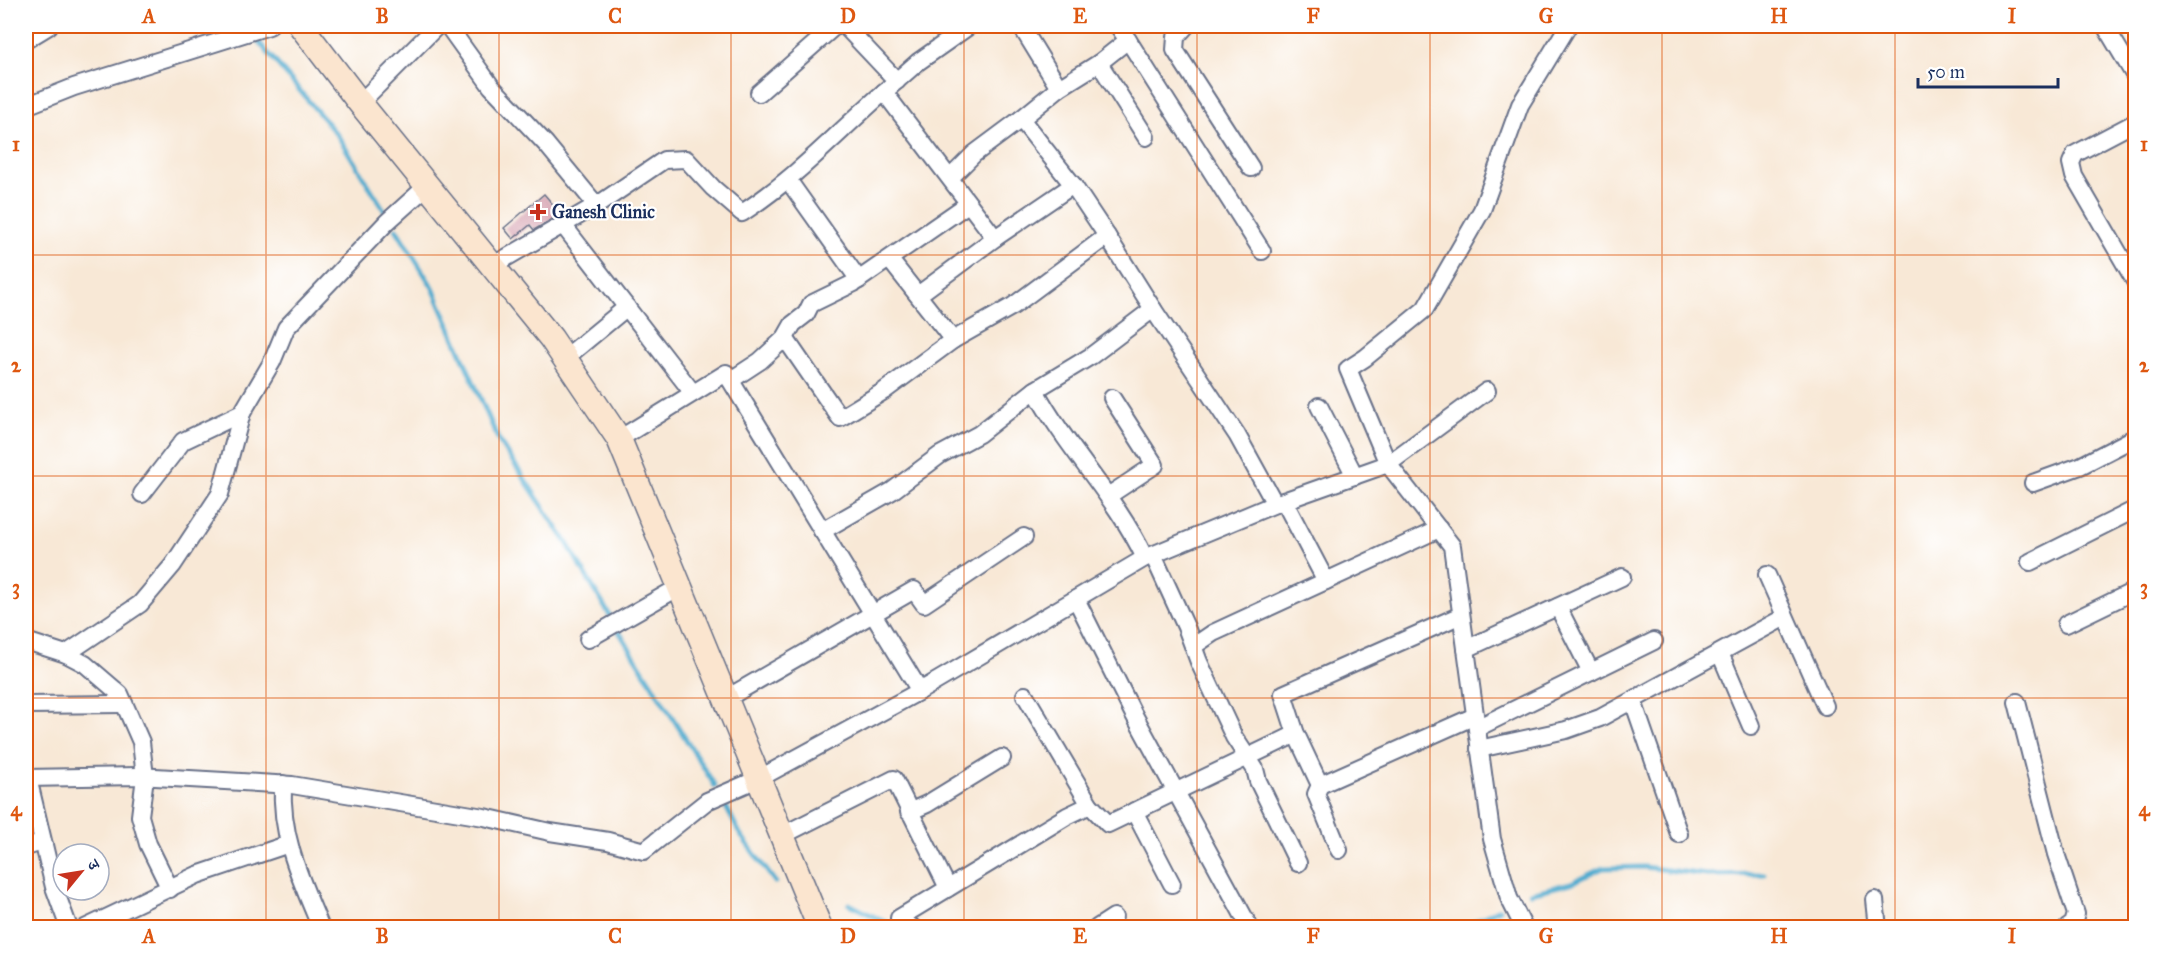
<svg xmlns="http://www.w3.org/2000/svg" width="2161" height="953" font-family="'IM FELL Great Primer','Noto Serif Devanagari',serif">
  <rect width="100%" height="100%" fill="#fff"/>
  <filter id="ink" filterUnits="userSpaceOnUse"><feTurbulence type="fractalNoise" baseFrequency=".0167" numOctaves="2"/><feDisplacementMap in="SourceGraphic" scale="12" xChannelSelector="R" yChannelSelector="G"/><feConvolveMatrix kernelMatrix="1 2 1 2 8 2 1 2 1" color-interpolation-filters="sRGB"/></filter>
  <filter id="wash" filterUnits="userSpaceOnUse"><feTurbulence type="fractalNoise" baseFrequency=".008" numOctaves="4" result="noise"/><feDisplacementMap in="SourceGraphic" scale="24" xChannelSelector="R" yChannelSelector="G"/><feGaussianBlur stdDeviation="1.35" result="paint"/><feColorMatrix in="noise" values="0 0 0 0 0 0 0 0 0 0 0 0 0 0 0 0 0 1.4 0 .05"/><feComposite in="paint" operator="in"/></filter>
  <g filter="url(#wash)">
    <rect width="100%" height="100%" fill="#f8e8d6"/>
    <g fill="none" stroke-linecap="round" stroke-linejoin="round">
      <g stroke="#51accf" stroke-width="5">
        <path d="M258 41 338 136 386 213"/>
        <path d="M396 229 433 288 498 439 565 540 610 616"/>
        <path d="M618 630 715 786"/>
        <path d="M724 803 740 834 775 882"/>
        <path d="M1531 893 1571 883 1603 868 1644 867 1707 875 1764 874"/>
        <path d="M849 904 897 928"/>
        <path d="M1463 928 1499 909"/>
      </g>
    </g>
    <g id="blocks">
      <path fill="#cf91a3" d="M544 194 561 214 534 230 530 225 513 239 504 228Z"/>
    </g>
  </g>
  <g filter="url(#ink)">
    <use href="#blocks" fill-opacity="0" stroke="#687088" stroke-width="1.5"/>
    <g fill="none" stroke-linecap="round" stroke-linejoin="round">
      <g stroke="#687088" stroke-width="20">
        <g id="street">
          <path d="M448 26 491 86 546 144 597 206"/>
          <path d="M845 26 897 81"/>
          <path d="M1021 26 1059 88 1021 119"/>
          <path d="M1186 26 1176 37 1175 50 1251 168"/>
          <path d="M2105 26 2136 78"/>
          <path d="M26 40 49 26"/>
          <path d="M1128 40 1262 251"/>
          <path d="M1099 63 1128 40 1118 26"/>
          <path d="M1059 88 1099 63 1146 137"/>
          <path d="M884 92 918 62 969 26"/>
          <path d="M759 93 835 26"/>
          <path d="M360 103 437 26"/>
          <path d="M26 106 74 87 269 26"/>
          <path d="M2136 122 2075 154 2071 163 2074 176 2136 283"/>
          <path d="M950 178 974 154 1021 119 1073 185 995 238"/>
          <path d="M788 180 859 280"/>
          <path d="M563 225 693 393"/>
          <path d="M1107 236 1153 309"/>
          <path d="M492 266 602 202 664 160 686 159 713 188 742 213C795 179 837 133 884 92L995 238 918 295"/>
          <path d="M785 338 840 418 884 391 953 340 890 260"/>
          <path d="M953 340 1013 306 1107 236 1073 185"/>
          <path d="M564 359 627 307"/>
          <path d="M731 380 760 361 785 338 793 324 806 314 811 304 854 283 968 204"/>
          <path d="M1035 390 1091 356 1153 309 1237 435 1275 504"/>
          <path d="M1487 391 1388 464 1452 546 1492 839 1509 898 1524 928"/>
          <path d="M1319 406 1355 476"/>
          <path d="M619 439 726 373 920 691"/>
          <path d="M2033 483 2080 466 2136 437"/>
          <path d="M142 494 183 441 242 413"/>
          <path d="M1108 496 1155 465 1112 398"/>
          <path d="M1284 501 1326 581"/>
          <path d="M822 531 892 491 940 455 979 434 1035 390C1067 449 1116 497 1145 558"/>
          <path d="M1153 555 1186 627 1199 662 1234 737 1255 769 1258 781 1298 863"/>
          <path d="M2030 562 2136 509"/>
          <path d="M1767 575 1825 706"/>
          <path d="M1076 599 1133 713 1250 928"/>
          <path d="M1558 607 1591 672"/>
          <path d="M2066 624 2136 590"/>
          <path d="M588 639 681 586"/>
          <path d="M26 641 66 654 85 664 120 694 141 742 145 777 140 816 148 844 170 889"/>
          <path d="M1194 646 1213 633 1439 529"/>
          <path d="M1466 649 1622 577"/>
          <path d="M1720 653 1751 726"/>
          <path d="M66 654 140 604 173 565 220 494 242 413 272 362 286 328 387 222 427 186"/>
          <path d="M1025 695 1090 805 1108 824 1296 734 1283 694 1461 615"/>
          <path d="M727 698 914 590 924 604 1024 537"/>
          <path d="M1633 701 1679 834"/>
          <path d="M2017 702 2056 854 2076 914 2073 924 2067 928"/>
          <path d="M26 705 124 704"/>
          <path d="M1477 728 1654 641"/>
          <path d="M1296 734 1320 785"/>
          <path d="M1479 749 1566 730 1600 718 1785 617"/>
          <path d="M26 778 138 776 292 785 484 817 550 832 608 841 644 851 707 801 760 778 920 691 1145 558 1275 504 1388 464 1348 369 1365 358 1425 309 1482 210 1520 105 1568 26"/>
          <path d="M28 778 54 887 69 928"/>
          <path d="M283 784C280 837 301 880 321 928"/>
          <path d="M1134 811 1172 884"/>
          <path d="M909 812 927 804 1002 758"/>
          <path d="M783 835 894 779 948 888"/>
          <path d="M26 847 42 842"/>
          <path d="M1339 850 1316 794 1320 785 1475 716"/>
          <path d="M1875 900 1878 928"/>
          <path d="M85 928 197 875 289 844"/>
          <path d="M913 928 899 918 1067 816 1090 805"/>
          <path d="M1097 928 1114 917"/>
        </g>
      </g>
      <g stroke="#687088" stroke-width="27">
        <path id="secondary" d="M301 26 360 103 551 338 619 439 820 928"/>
      </g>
      <use href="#street" stroke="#fff" stroke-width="16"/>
      <use href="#secondary" stroke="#fbe5cf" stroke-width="24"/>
    </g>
  </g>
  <path fill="none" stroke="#de5710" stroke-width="1.5" stroke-opacity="0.55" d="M266 26V928M499 26V928M731 26V928M964 26V928M1197 26V928M1430 26V928M1662 26V928M1895 26V928M26 255H2136M26 476H2136M26 698H2136"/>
  <path fill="#c8321e" stroke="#fff" stroke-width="2" d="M535 203h6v6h6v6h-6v6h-6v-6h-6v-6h6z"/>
  <g text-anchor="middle" stroke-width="4.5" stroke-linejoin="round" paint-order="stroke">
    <g font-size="18" font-weight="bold" fill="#1b2f5e" stroke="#fff" text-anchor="start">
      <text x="552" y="218">Ganesh Clinic</text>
    </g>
  </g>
  <rect width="2161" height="953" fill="none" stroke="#fff" stroke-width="66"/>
  <g transform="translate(81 872) rotate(60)"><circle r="28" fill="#ffffff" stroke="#a4acbf" stroke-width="1.5"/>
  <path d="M0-4.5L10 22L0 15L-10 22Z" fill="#c8321e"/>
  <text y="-9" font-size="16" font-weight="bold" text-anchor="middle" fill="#1b2f5e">उ</text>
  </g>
  <path d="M1918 78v9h140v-9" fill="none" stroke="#1b2f5e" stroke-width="3"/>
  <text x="1927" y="78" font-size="18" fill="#1b2f5e" stroke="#ffffff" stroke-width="4.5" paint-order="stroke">50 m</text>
  <rect x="33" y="33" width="2095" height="887" fill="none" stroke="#de5710" stroke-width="2"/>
  <g font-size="20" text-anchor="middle" font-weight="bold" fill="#de5710">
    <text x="149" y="23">A</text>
    <text x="382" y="23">B</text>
    <text x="615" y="23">C</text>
    <text x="848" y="23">D</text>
    <text x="1080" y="23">E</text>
    <text x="1313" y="23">F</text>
    <text x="1546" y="23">G</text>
    <text x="1779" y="23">H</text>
    <text x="2012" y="23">I</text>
    <text x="16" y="151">1</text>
    <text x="2144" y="151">1</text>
    <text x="16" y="372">2</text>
    <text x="2144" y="372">2</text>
    <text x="16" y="594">3</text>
    <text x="2144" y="594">3</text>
    <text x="16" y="816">4</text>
    <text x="2144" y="816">4</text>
    <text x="149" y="943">A</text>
    <text x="382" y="943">B</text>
    <text x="615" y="943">C</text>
    <text x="848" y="943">D</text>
    <text x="1080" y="943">E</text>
    <text x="1313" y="943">F</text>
    <text x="1546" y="943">G</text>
    <text x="1779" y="943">H</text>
    <text x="2012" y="943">I</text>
  </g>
</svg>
